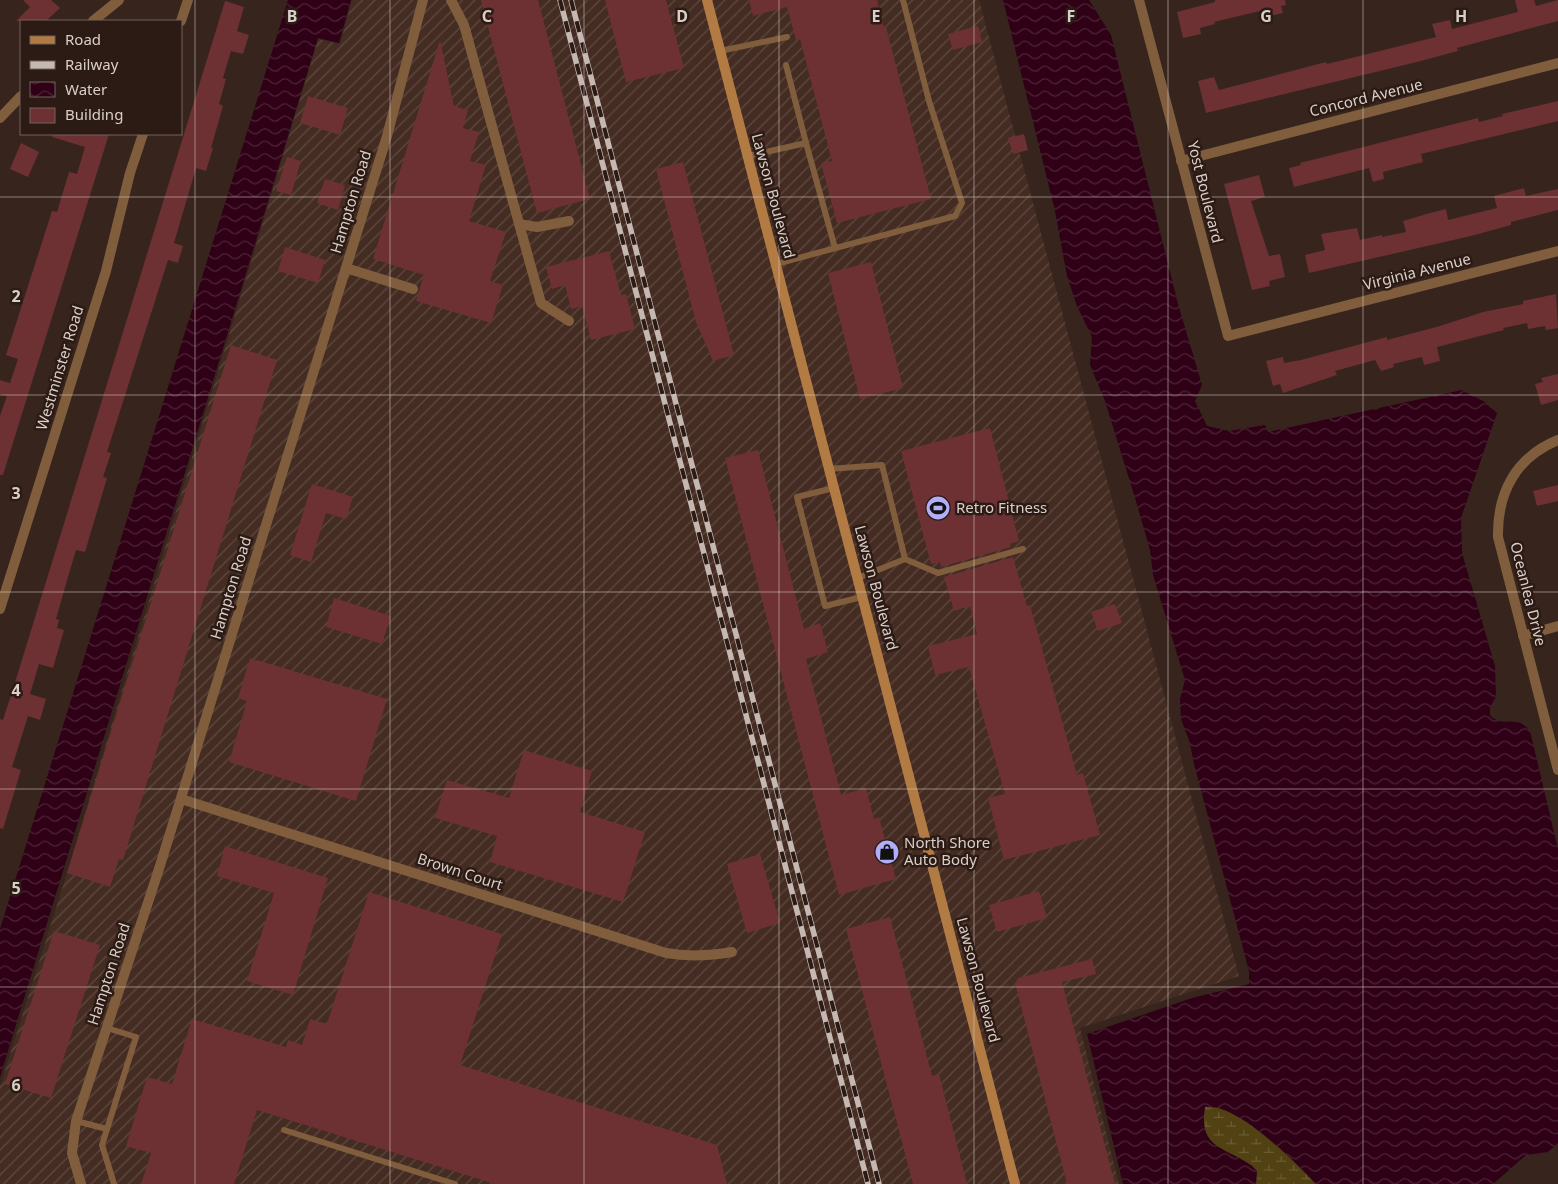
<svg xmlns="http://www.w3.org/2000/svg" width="1558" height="1184" font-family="'Noto Sans',sans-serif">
	<defs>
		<pattern id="industrial-furrows" width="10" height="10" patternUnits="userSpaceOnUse" patternTransform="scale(1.25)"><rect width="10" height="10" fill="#442c22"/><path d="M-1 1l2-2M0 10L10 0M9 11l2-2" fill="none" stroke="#5e4941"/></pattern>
		<pattern id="wetland-marsh" width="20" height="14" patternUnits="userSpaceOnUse" patternTransform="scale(1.25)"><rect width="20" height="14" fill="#524213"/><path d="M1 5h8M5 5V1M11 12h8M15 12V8" fill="none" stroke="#6a5c34"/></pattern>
		<pattern id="water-waves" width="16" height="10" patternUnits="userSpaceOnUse" patternTransform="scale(1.25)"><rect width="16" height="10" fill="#2f0016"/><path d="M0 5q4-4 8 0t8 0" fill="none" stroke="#4d2437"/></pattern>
	</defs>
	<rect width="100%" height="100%" fill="#36241d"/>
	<path fill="url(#industrial-furrows)" d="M352 0H979L1239 976 1080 1028 1119 1184H0V1086L67 873 318 39 340 44Z"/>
	<path fill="url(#wetland-marsh)" d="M1215 1106 1241 1117 1285 1153 1316 1184H1256L1257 1171 1252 1166C1224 1146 1198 1149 1205 1107Z"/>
	<g fill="url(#water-waves)">
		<path d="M288 0H351L339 43 318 38 0 1077V929Z"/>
		<path d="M1003 0H1089L1111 35 1178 304 1202 385 1195 401 1207 426 1229 431 1265 425 1268 432 1462 390 1485 402 1497 413 1461 518 1462 553 1495 666 1496 697 1490 707V715C1503 730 1515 712 1530 731L1558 849V1143L1548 1152 1526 1155 1493 1184H1316C1295 1161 1237 1103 1205 1107 1198 1149 1224 1146 1252 1166L1257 1171 1256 1184H1123L1087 1034 1192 998 1249 984V971L1193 760 1190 743 1181 719 1180 699 1185 680 1153 575 1150 550 1135 498 1105 401 1090 365 1092 337 1077 306 1067 276 1055 211Z"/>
	</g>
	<g fill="#6d3134">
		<path d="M23 0H51L60 8 46 21H16L30 7Z"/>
		<path d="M481 0H538L590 199 537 213Z"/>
		<path d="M605 0H666L684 68 626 82Z"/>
		<path d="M749 0H877L884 28 886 27 931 199 837 223 821 163 832 161 800 39 796 40 787 7 753 16Z"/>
		<path d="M1215 0H1285L1286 5 1281 6 1283 13 1266 17 1264 10 1214 22 1215 24 1200 28 1201 34 1183 38 1177 12 1215 2Z"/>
		<path d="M1515 0H1534L1536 6 1558 0V21L1457 48 1458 51 1417 62 1206 113 1198 81 1214 77 1219 90 1326 62 1327 64 1412 43 1436 37 1432 24 1450 20 1452 29 1518 12Z"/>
		<path d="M225 1 244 7 237 31 249 35 243 54 231 51 223 78 226 79 219 104 223 106 211 148H213L206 171 196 168 174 243 183 246 178 263 168 260 107 452 111 453 103 477 107 478 85 552 76 550 68 577 56 619 59 620 57 628 64 630 53 668 39 664 30 694 46 699 40 720 28 716 12 767 21 770 3 829 0 828V719L3 720 13 689Z"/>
		<path d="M978 26 982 42 953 50 948 34Z"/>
		<path d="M440 40 454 106 468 110 463 128 479 132 470 161 486 165 469 221 506 232 490 281 503 285 491 323 416 301 424 275 373 259Z"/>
		<path d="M308 96 348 108 340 135 300 123Z"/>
		<path d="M1558 101V121L1421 154 1423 162 1383 172 1384 179 1373 182 1369 168 1294 187 1289 168 1301 165 1300 163 1478 118 1479 122 1503 116 1502 114Z"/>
		<path d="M52 134H109L3 475H0V416L7 396 0 394V380L10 383 18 359 6 355 52 211 57 212 69 172 77 174 85 147 52 137Z"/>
		<path d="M1024 134 1028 150 1013 154 1008 138Z"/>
		<path d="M21 143 39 152 28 177 10 169Z"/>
		<path d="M287 157 301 161 291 195 276 191Z"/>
		<path d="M683 162 734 355 713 361 696 322 656 169Z"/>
		<path d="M1259 175 1265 197 1251 201 1269 256 1280 254 1285 277 1269 281 1270 286 1252 290 1224 184Z"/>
		<path d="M325 179 345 185 338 210 317 203Z"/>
		<path d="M1524 188 1526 196 1558 189V210L1511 222V225L1471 236 1309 273 1305 255 1325 250 1321 234 1357 228 1360 240 1382 235V237L1406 232 1403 221 1430 213 1446 209 1448 220 1497 208 1494 196Z"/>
		<path d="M285 247 325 260 318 283 278 271Z"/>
		<path d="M609 251 621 295 626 294 635 329 591 340 582 306 571 309 565 285 552 289 546 267Z"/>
		<path d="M871 262 903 388 860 399 828 273Z"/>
		<path d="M1556 294 1558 328 1546 330 1545 326 1528 329 1527 323 1503 328 1504 330 1437 347 1440 361 1424 365 1422 357 1393 364 1394 367 1381 371 1375 360 1335 371 1337 375 1283 393 1280 384 1273 386 1266 361 1283 357 1284 363 1301 360 1387 337V340L1440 326 1483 312 1523 304V301Z"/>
		<path d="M231 345 277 360 123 860 119 859 110 887 67 873Z"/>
		<path d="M1558 374V400L1541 405 1535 384 1543 382 1541 378Z"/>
		<path d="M990 428 1019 541 1010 544 1011 547 941 567 940 562 931 564 901 451Z"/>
		<path d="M758 450 804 629 820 623 828 652 806 659 841 795 866 788 874 819 879 817 896 879 839 895 725 458Z"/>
		<path d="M312 484 353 497 346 519 326 513 311 562 290 555Z"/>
		<path d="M1558 485V501L1537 506 1533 491Z"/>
		<path d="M1013 557 1027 606 1030 605 1077 775 1083 773 1100 835 1004 860 988 798 1005 794 969 667 935 675 928 646 977 634 970 606 954 611 944 577Z"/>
		<path d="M334 598 391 616 382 644 326 627Z"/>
		<path d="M1115 604 1122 623 1098 631 1091 612Z"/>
		<path d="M250 658 387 699 356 801 229 762 247 701 238 698Z"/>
		<path d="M524 750 592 771 580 812 645 832 623 902 490 862 497 836 435 818 447 780 509 798Z"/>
		<path d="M225 846 328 878 293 995 247 981 274 893 217 876Z"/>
		<path d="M760 854 780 923 747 933 727 864Z"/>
		<path d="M1039 891 1047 918 997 932 989 905Z"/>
		<path d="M369 892 502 934 460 1065 717 1145 727 1184H495L257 1110 234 1184H141L151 1153 126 1146 147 1077 172 1084 192 1019 286 1047 288 1040 302 1045 310 1019 327 1024Z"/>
		<path d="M890 917 932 1076 939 1074 967 1184H913L846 929Z"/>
		<path d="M54 931 100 945 51 1098 5 1084Z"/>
		<path d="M1092 959 1096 974 1062 982 1115 1184H1067L1015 983 1018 978Z"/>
	</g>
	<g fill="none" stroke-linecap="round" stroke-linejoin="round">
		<g stroke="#805e3d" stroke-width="6">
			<path d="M720 51 787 37"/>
			<path d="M806 143 835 248"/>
			<path d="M748 156 806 143 786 65"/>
			<path d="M776 264 955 216 962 203 929 101 903 0"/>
			<path d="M829 469 882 465 905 559 858 578"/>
			<path d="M834 488 797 497 825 606 862 597"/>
			<path d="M905 559 938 573 1023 549"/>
			<path d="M76 1121 107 1129 102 1145 114 1184"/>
			<path d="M107 1129 136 1037 107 1028"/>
			<path d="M284 1130 455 1184"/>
		</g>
		<g stroke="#805e3d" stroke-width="10">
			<path d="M451 0 464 25 541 303 569 321"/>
			<path d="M1139 0 1228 336 1558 251"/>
			<path d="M93 21 119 0"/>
			<path d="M181 21 188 0"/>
			<path d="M0 118 21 96"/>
			<path d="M1181 161 1558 63"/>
			<path d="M519 224 537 227 569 221"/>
			<path d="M346 268 413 289"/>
			<path d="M1558 440C1516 457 1497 493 1498 537L1558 770"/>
			<path d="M0 609 106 271 130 173 143 134"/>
			<path d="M1523 636 1558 626"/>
			<path d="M181 799 666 953C689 957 709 956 732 952"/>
			<path d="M81 1184 72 1153 76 1121 158 872 387 136 423 0"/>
		</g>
		<path stroke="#b17b43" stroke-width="10" d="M707 0 1015 1184"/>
		<defs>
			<g id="rail">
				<path d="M560 0 868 1184"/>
				<path d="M571 0 879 1184"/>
			</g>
		</defs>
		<use href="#rail" stroke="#c5b8b3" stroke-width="5.5"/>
		<use href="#rail" stroke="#2c1b14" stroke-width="4" stroke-dasharray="11" stroke-linecap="butt"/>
	</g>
	<path fill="none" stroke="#dacec9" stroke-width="1" stroke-opacity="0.55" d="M195 0V1184M390 0V1184M584 0V1184M779 0V1184M974 0V1184M1168 0V1184M1363 0V1184M0 197H1558M0 395H1558M0 592H1558M0 789H1558M0 987H1558"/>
	<defs>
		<symbol id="stadium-disc" viewBox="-11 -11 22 22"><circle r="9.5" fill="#b2adf9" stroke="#2c1b14"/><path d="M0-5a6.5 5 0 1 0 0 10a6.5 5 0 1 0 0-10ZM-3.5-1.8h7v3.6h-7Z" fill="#111"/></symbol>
		<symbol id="shop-disc" viewBox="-11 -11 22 22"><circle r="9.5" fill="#b2adf9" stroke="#2c1b14"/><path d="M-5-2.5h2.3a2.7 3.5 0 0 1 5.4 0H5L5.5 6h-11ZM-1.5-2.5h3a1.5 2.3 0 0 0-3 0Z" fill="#111"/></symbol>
	</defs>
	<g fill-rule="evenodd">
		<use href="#stadium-disc" x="924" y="494" width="28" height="28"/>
		<use href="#shop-disc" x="873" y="838" width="28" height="28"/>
	</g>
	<g text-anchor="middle" stroke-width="5" stroke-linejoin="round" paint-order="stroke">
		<g font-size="15" fill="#dacec9" stroke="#2c1b14">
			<text transform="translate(1366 98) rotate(-14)" y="5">Concord Avenue</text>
			<text transform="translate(1205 192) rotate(76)" y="5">Yost Boulevard</text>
			<text transform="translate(773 196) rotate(75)" y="5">Lawson Boulevard</text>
			<text transform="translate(351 202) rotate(-73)" y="5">Hampton Road</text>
			<text transform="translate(1417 272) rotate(-14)" y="5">Virginia Avenue</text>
			<text transform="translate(60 368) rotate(-73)" y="5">Westminster Road</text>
			<text transform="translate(231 588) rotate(-73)" y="5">Hampton Road</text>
			<text transform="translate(876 588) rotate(75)" y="5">Lawson Boulevard</text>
			<text transform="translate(1528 594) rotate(76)" y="5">Oceanlea Drive</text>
			<text transform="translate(460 872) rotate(18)" y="5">Brown Court</text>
			<text transform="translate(109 974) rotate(-72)" y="5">Hampton Road</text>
			<text transform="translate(978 980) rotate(75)" y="5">Lawson Boulevard</text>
		</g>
		<g font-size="15" fill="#dacec9" stroke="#2c1b14" text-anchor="start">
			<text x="956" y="513">Retro Fitness</text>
			<text x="904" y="848">North Shore<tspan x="904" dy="17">Auto Body</tspan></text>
		</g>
	</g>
	<g font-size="16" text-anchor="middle" font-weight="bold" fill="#dacec9" stroke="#2c1b14" stroke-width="5" stroke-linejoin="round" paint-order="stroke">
		<text x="292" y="22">B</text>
		<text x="487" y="22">C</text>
		<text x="682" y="22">D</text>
		<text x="876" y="22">E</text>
		<text x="1071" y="22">F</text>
		<text x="1266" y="22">G</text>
		<text x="1461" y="22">H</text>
		<text x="16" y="302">2</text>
		<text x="16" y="499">3</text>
		<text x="16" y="696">4</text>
		<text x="16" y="894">5</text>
		<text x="16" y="1091">6</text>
	</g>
	<rect x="20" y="20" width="162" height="115" fill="#2c1b14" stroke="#72635c"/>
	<rect x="30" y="36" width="25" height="8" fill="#b17b43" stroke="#72635c"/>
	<text x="65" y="45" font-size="15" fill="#dacec9">Road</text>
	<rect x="30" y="61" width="25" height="8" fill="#c5b8b3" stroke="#72635c"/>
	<text x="65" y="70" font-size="15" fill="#dacec9">Railway</text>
	<rect x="30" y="82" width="25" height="15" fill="url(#water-waves)" stroke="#72635c"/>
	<text x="65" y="95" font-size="15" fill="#dacec9">Water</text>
	<rect x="30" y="108" width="25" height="15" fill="#6d3134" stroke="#72635c"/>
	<text x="65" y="120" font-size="15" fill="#dacec9">Building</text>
</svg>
